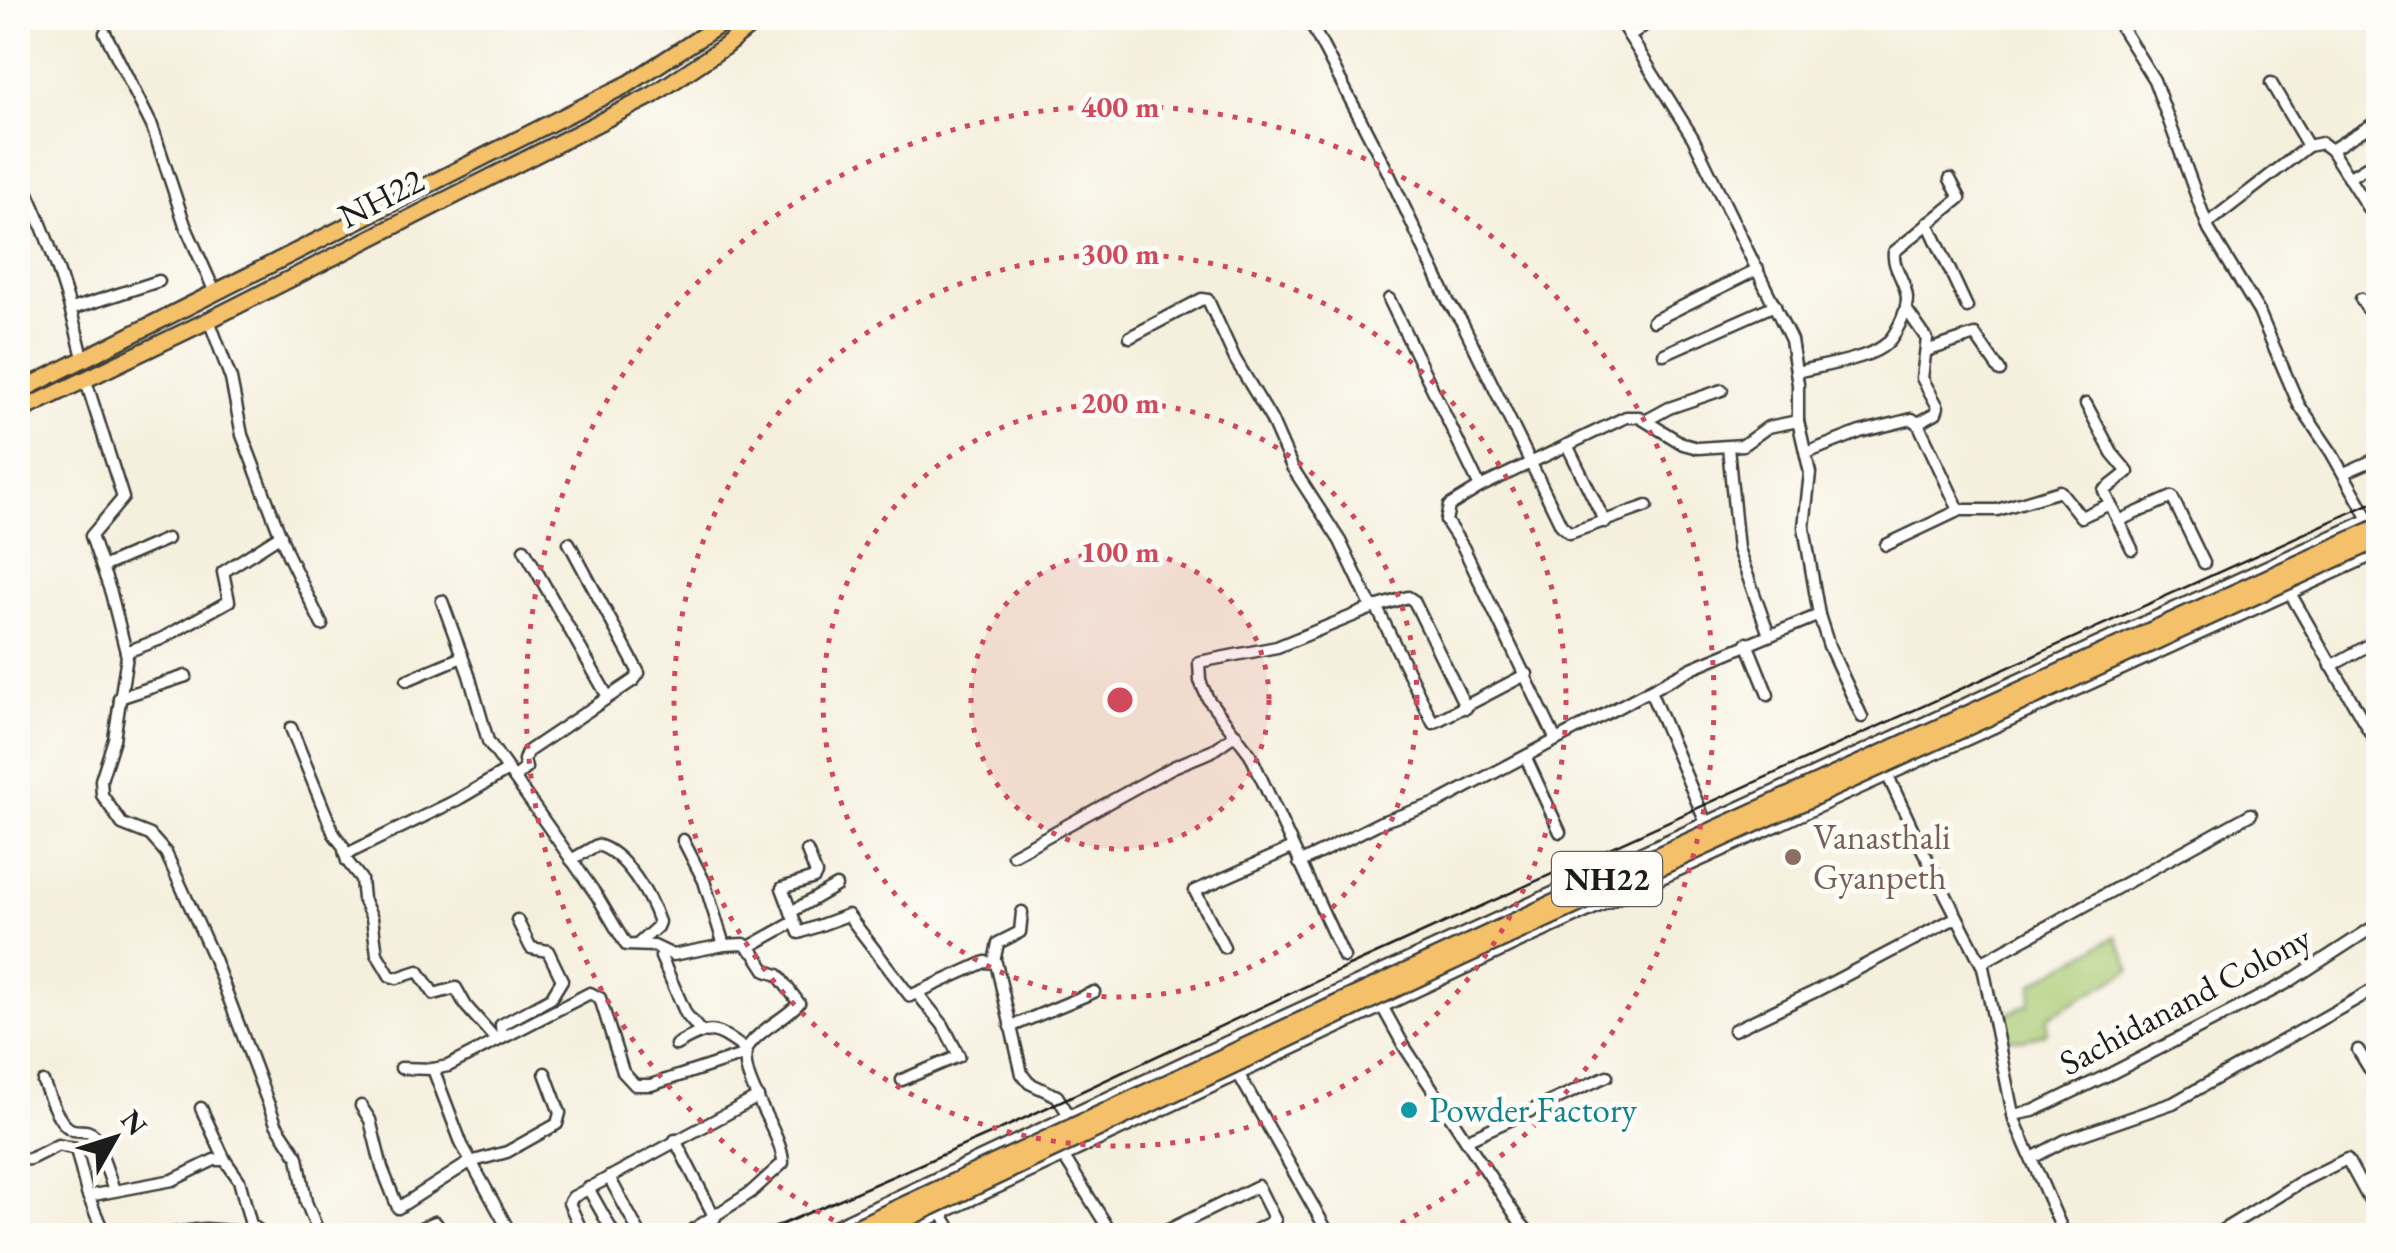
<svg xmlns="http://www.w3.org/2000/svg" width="2396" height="1253" font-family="'EB Garamond',serif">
	<rect width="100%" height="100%" fill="#fdfcf7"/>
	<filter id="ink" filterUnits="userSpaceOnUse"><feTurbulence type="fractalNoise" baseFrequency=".01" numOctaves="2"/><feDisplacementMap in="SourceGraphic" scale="20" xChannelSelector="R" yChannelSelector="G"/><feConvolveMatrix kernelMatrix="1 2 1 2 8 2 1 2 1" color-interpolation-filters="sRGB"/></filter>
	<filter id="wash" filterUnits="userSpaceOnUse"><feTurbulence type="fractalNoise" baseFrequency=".0048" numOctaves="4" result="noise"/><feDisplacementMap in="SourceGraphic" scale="40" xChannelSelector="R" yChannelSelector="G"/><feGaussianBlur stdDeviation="2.25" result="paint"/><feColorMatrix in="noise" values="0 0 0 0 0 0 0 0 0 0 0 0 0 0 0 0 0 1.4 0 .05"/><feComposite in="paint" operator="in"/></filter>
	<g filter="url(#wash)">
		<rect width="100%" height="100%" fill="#f5efdd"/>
		<path fill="#a8ca72" stroke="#627347" stroke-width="2.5" d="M2116 936 2131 970 2048 1017 2047 1032 2025 1040 2008 1038 2003 1016 2030 1003 2033 983Z"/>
	</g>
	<g filter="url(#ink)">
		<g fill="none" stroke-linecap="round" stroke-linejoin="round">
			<defs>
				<g id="minor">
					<path d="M1308 18 1389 174 1449 303 1462 322 1561 525 1570 533 1647 506"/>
					<path d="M1618 18 1693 138 1791 340 1798 384V421L1810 473 1804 527 1819 615 1829 646 1862 717"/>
					<path d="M2115 18 2154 80 2209 230 2259 312 2299 405 2331 452 2369 519"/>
					<path d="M105 33 152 126 185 225 214 290"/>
					<path d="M1629 36 1655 18"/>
					<path d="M2308 146 2322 143 2331 150 2378 224"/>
					<path d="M2331 150 2378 121"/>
					<path d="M18 172C48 233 68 294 84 361"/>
					<path d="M2348 178 2378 160"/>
					<path d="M1928 223 1967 307"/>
					<path d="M2207 224 2308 146 2271 83"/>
					<path d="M1389 299 1480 487"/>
					<path d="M2361 299 2378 326"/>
					<path d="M72 309 159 281"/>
					<path d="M1906 309 1927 339 1922 378 1938 407 1936 413 1918 423"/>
					<path d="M209 320 231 379 242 435 288 555 322 625"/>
					<path d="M1653 321 1758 269"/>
					<path d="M1130 337 1202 299 1208 300 1235 359 1271 419 1292 467 1340 541 1372 608"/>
					<path d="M1926 351 1975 335 2000 371"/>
					<path d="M1664 354 1775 305"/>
					<path d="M1797 372C1820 366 1863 360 1882 347 1895 339 1907 312 1907 298 1906 281 1892 268 1894 252L1960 198 1950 179"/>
					<path d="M85 378 123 498 91 536 111 593 127 656 114 739 101 780 102 795 122 824 150 835 166 853 214 959 276 1124 298 1157 306 1202 320 1236"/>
					<path d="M2086 404 2112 453 2128 472 2104 491 2132 549"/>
					<path d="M1647 420 1669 408 1722 390"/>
					<path d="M1567 445 1605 522"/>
					<path d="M1728 447 1738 549 1769 635"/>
					<path d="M1806 453 1860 432 1912 419 1918 423 1959 510H1997L2060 491 2081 517 2110 504"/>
					<path d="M2344 473 2378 458"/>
					<path d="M2118 521 2172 497 2204 563"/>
					<path d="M1886 545 1960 510"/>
					<path d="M524 549 608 697"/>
					<path d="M102 567 167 539"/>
					<path d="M2290 593 2378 746"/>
					<path d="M442 601 469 675 488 741 597 896 626 945 654 946 673 955 724 945 744 944 755 954 766 971 778 975 799 1003C785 1019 763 1027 750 1044 730 1070 783 1131 783 1163L750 1193 683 1236"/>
					<path d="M1376 606 1433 723 1527 674"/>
					<path d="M1747 643 1768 695"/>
					<path d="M126 652 161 639 229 601 223 572 281 535"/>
					<path d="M2331 666 2378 640"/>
					<path d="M407 680 462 657"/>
					<path d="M1650 691 1706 823"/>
					<path d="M119 698 186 676"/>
					<path d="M291 728 334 834 343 846 347 861 361 879 363 899 372 918 377 954 390 976 397 978 418 971 434 994 456 988 466 1006 497 1041"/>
					<path d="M1556 740 1463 547 1446 521 1449 506 1480 487 1626 417H1639L1683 444 1698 448 1743 445 1768 427 1798 421"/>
					<path d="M1526 758 1560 832"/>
					<path d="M1888 776 1920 845 1983 967 2014 1119 2065 1236"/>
					<path d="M514 778 526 768 524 760 527 752 634 680 639 673 569 543"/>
					<path d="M683 840 704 881 724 945"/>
					<path d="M807 851 816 874 814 878 782 888 799 933 848 915 910 996 985 962 996 963 1022 1074 1029 1083 1057 1096 1070 1117"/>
					<path d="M345 855 457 800 508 770"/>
					<path d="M1013 855 1173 767 1212 751 1236 734"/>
					<path d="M571 860 597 845C625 852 650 896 659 922L657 927 638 944"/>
					<path d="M1299 863 1381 822 1437 803 1694 667 1819 615"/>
					<path d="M791 912 836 886"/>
					<path d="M749 947 794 922"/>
					<path d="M1224 947 1195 891 1292 848"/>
					<path d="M661 957 686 1014 701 1032"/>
					<path d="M1344 957 1250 754 1208 699 1200 681 1199 662 1277 647 1372 608 1408 597 1414 601 1466 708"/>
					<path d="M994 962 998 943 1020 932 1022 912"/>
					<path d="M1981 963 2251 814"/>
					<path d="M1383 1008 1404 1046 1520 1222 1532 1236"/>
					<path d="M1010 1027 1094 992"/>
					<path d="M1734 1030 1814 992 1957 917"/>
					<path d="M502 1038 501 1025 551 998 562 980 548 951 531 948 517 920"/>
					<path d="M676 1045C712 1024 715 1028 746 1050"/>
					<path d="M2358 1050 2369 1068 2378 1067"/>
					<path d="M401 1068 433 1069 448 1066 590 993 600 998 623 1072 635 1085H651L746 1054"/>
					<path d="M433 1069 462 1145 512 1236"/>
					<path d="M1239 1075 1330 1236"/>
					<path d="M902 1080 959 1056 943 1025 917 993"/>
					<path d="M43 1082C49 1094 58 1126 73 1130 83 1132 86 1128 95 1136L114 1190"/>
					<path d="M361 1106 370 1120 382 1168 398 1208 470 1162 507 1152 557 1124 560 1113 545 1073"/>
					<path d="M201 1108 225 1160"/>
					<path d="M2013 1115 2033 1111 2112 1073 2287 983 2378 924"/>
					<path d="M675 1140 715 1218"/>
					<path d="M1466 1140 1607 1076"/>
					<path d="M1064 1157 1113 1236"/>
					<path d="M2032 1158 2066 1140 2173 1103 2378 987"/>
					<path d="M18 1160 30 1159 58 1145 76 1149 87 1193 105 1236"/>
					<path d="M609 1177 641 1236"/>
					<path d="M588 1188 615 1236"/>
					<path d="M88 1196 173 1180 214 1160H225L239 1180 251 1225 267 1236"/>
					<path d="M942 1214 955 1236"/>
					<path d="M150 1236 205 1229 246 1232 256 1229"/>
					<path d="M402 1236 435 1222 446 1236"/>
					<path d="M584 1236 569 1203 573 1197 758 1097"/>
					<path d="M813 1236 1207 1051 2378 515"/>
					<path d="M894 1236 1527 939 2378 553"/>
					<path d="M1156 1236 1258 1186 1275 1220 1245 1236"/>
					<path d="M2213 1236 2304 1180 2347 1159 2378 1216"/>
				</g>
				<g id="highway">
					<path d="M18 392 630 83 730 18"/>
					<path d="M18 412 209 320 653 95 724 47 760 18"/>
				</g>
			</defs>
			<use href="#minor" stroke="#3d3c39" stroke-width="15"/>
			<use href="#highway" stroke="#3d3c39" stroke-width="20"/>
			<use href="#minor" stroke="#fff" stroke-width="10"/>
			<use href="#highway" stroke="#f4c16b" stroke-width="15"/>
			<path stroke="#1c1c1c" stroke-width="2.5" d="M755 1236 997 1131 1349 966 2378 500"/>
			<defs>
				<g id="highway-bridge">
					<path d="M837 1236 1588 887 2378 527"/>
					<path d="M870 1236 1463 957 2378 540"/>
				</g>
			</defs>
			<use href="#highway-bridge" stroke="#3d3c39" stroke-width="20" stroke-linecap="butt"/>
			<use href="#highway-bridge" stroke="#f4c16b" stroke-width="15"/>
		</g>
	</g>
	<circle cx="1120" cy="700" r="149" fill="#d1495b" fill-opacity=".12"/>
	<g fill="none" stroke="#d1495b" stroke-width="5" stroke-dasharray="5 10">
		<circle cx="1120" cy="700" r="149"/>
		<circle cx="1120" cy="700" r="297"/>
		<circle cx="1120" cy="700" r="446"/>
		<path d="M860 1234A594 594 0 1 1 1380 1234"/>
	</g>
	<circle fill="#8d6e63" stroke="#fdfcf7" stroke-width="4" cx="1793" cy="857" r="10"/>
	<circle fill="#0f9aa8" stroke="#fdfcf7" stroke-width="4" cx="1409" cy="1110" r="10"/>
	<g text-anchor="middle" stroke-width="10" stroke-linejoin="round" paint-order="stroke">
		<rect fill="#fdfcf7" stroke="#605f5e" stroke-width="2.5" x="1552" y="852" width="110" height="54" rx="8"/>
		<g font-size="32" font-weight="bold" fill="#1c1c1c">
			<text x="1607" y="890">NH22</text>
		</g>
		<g font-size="35" fill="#1c1c1c" stroke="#fdfcf7">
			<text transform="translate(381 198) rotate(-27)" y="12">NH22</text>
			<text transform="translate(2185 1000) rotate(-28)" y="12">Sachidanand Colony</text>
		</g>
		<g font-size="35" fill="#785e54" stroke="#fdfcf7" text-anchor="start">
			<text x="1813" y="849">Vanasthali<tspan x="1813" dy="40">Gyanpeth</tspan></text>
		</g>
		<g font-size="35" fill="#0d838f" stroke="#fdfcf7" text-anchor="start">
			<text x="1429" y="1122">Powder Factory</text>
		</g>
	</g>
	<circle cx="1120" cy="700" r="15" fill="#d1495b" stroke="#fdfcf7" stroke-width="5"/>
	<g font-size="30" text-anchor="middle" font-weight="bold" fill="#d1495b" stroke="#fdfcf7" stroke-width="10" stroke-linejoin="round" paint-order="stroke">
		<text x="1120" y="117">400 m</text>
		<text x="1120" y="264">300 m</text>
		<text x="1120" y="413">200 m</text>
		<text x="1120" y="562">100 m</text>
	</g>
	<rect width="2396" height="1253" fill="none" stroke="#fdfcf7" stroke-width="60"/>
	<g transform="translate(115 1138) rotate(51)" stroke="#fdfcf7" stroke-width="8" paint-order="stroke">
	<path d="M0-8L18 38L0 25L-18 38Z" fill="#1c1c1c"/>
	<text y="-15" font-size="28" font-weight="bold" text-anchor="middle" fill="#1c1c1c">N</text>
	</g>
</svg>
